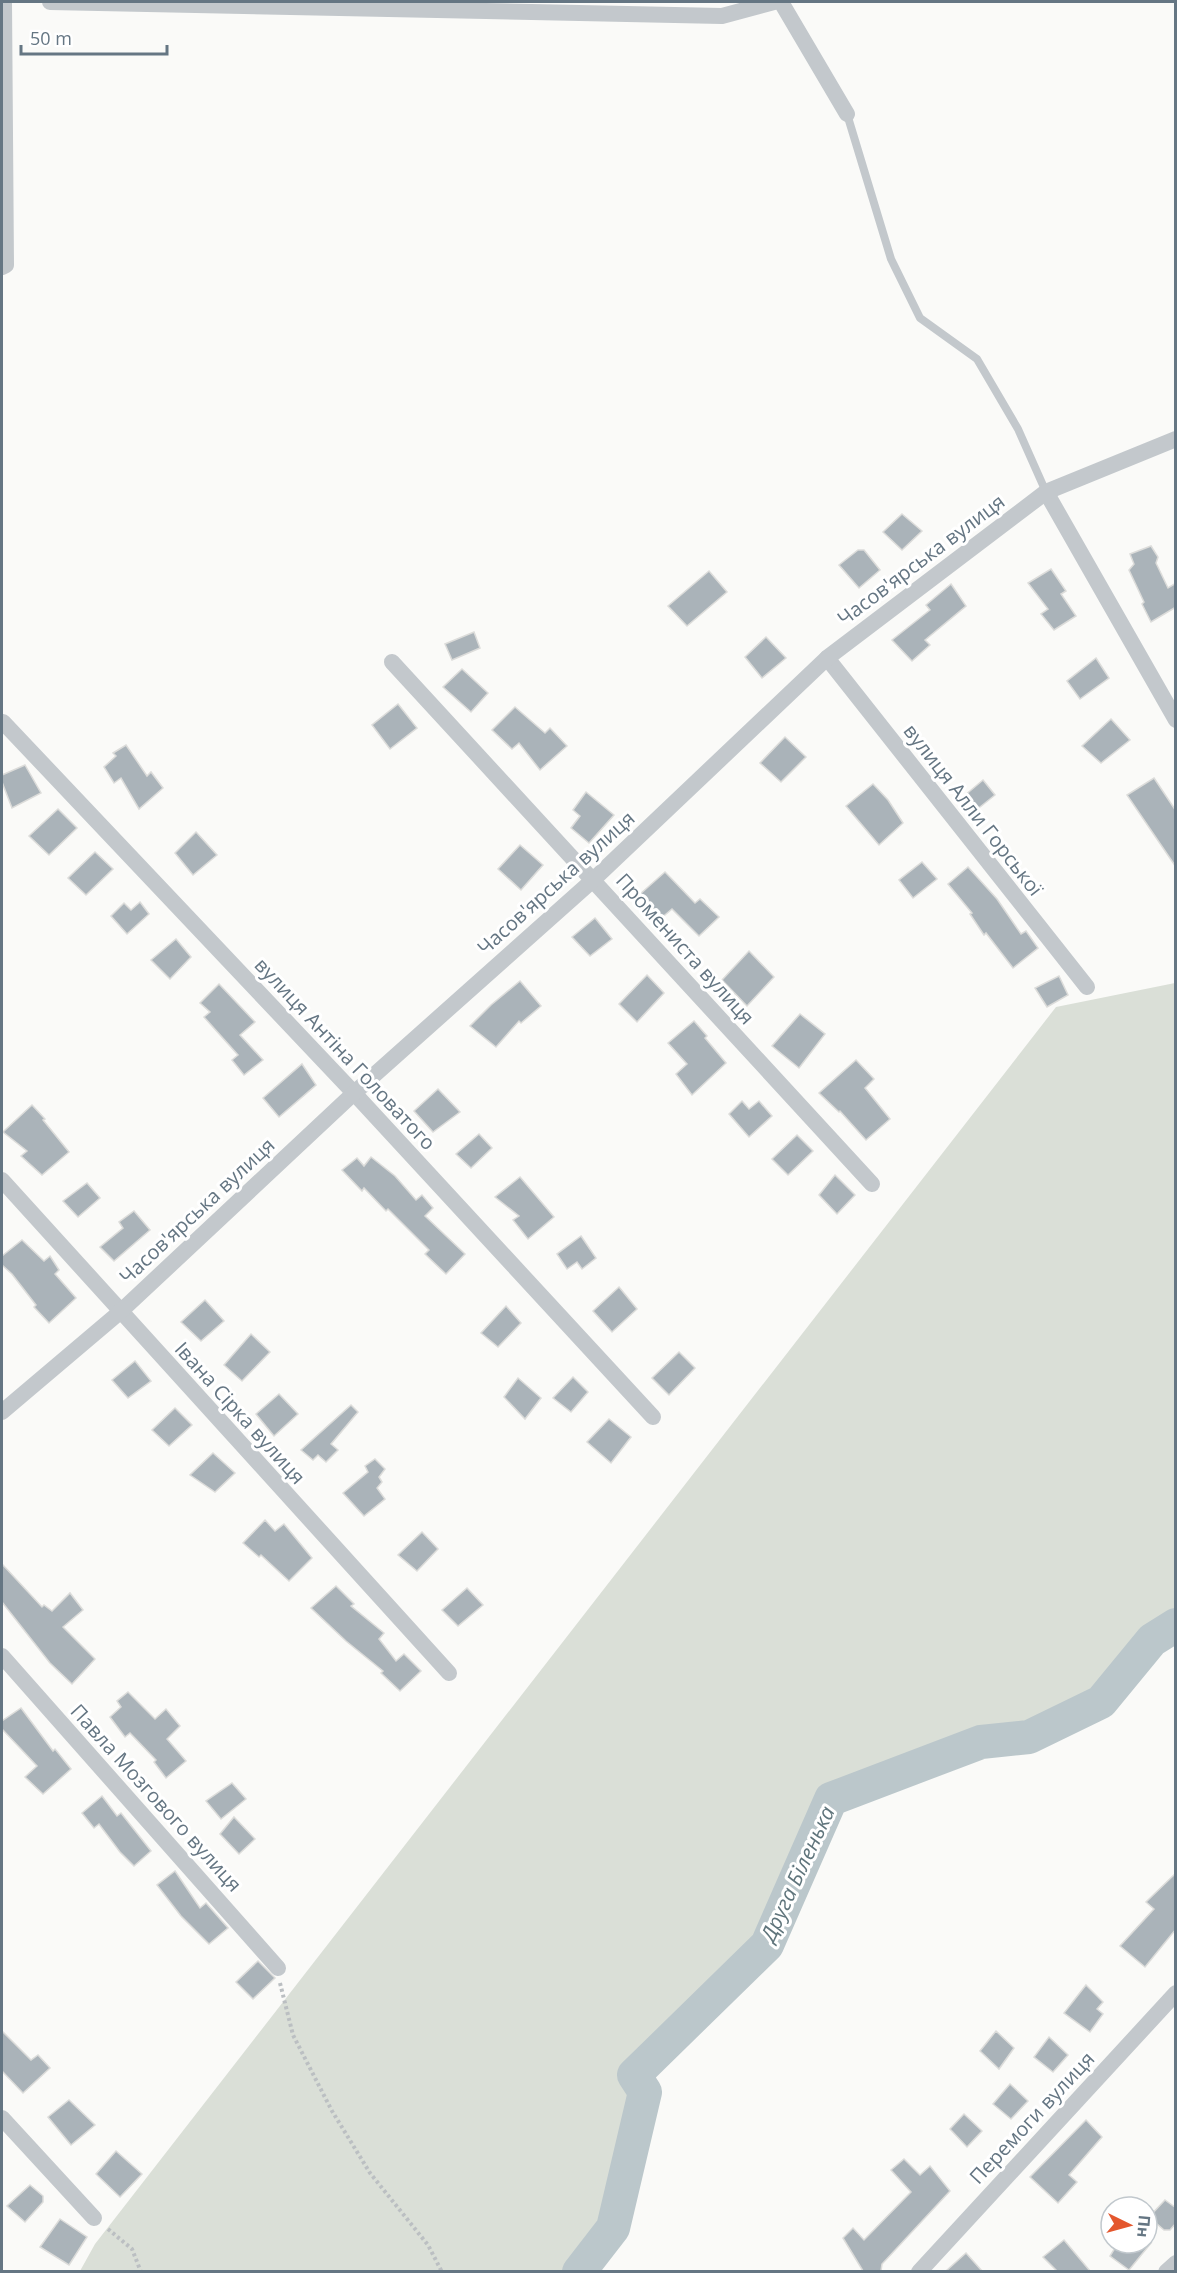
<svg xmlns="http://www.w3.org/2000/svg" width="1177" height="2273" font-family="'Open Sans',sans-serif">
	<rect width="100%" height="100%" fill="#fafaf8"/>
	<path fill="#dadfd7" d="M1175 983V1625L1152 1640 1101 1702 1029 1737 981 1742 831 1799 767 1945 634 2075 645 2092 613 2228 579 2271H80L95 2244 1056 1007Z"/>
	<g fill="none" stroke-linecap="round" stroke-linejoin="round">
		<path stroke="#bbc7cb" stroke-width="34" d="M579 2272 613 2228 645 2092 634 2075 767 1945 831 1799 981 1742 1029 1737 1101 1702 1152 1640 1176 1625"/>
	</g>
	<g fill="#aab3b9" stroke="#dcdcda" stroke-width="1.5">
		<path d="M902 514 922 531 902 550 883 532Z"/>
		<path d="M1151 546 1158 557 1156 563 1168 588 1176 583V607L1151 622 1142 604 1144 602 1129 570 1134 564 1130 554Z"/>
		<path d="M858 550H864L880 570 859 588 839 565Z"/>
		<path d="M1051 569 1066 591 1061 594 1076 616 1054 630 1041 614 1048 609 1028 583Z"/>
		<path d="M709 571 727 592 687 626 668 606Z"/>
		<path d="M951 584 966 606 925 640 930 645 912 661 892 640 930 610 926 605Z"/>
		<path d="M474 632 480 648 452 660 445 644Z"/>
		<path d="M766 637 786 658 762 678 745 657Z"/>
		<path d="M1096 658 1109 678 1080 699 1067 681Z"/>
		<path d="M462 669 488 693 471 712 443 687Z"/>
		<path d="M398 704 417 728 390 749 372 725Z"/>
		<path d="M515 707 545 733 550 728 567 746 540 770 519 743 512 749 492 730Z"/>
		<path d="M1111 719 1130 740 1101 763 1082 746Z"/>
		<path d="M785 737 806 757 781 782 760 763Z"/>
		<path d="M126 745 147 776 151 772 163 788 139 809 121 778 114 783 104 767 116 756 113 753Z"/>
		<path d="M25 765 41 793 12 808 2 782V775Z"/>
		<path d="M1154 778 1176 811V867L1127 795Z"/>
		<path d="M983 780 995 795 975 811 964 796Z"/>
		<path d="M873 784 888 800 903 823 879 845 846 806Z"/>
		<path d="M586 792 614 815 589 843 571 828 580 816 573 810Z"/>
		<path d="M58 809 77 828 49 855 29 836Z"/>
		<path d="M196 832 217 855 193 875 175 853Z"/>
		<path d="M520 845 543 865 521 890 498 869Z"/>
		<path d="M95 852 113 869 86 895 68 878Z"/>
		<path d="M922 862 937 879 913 898 899 880Z"/>
		<path d="M968 867 997 899 1021 934 1026 931 1038 948 1013 968 986 933 984 935 970 914 972 913 948 884Z"/>
		<path d="M665 872 695 903 700 899 719 917 699 936 672 909 659 920 639 895Z"/>
		<path d="M140 902 149 914 127 934 111 916 124 903 131 910Z"/>
		<path d="M595 918 612 939 590 956 572 937Z"/>
		<path d="M176 939 191 957 170 979 151 960Z"/>
		<path d="M749 951 774 977 747 1006 722 980Z"/>
		<path d="M647 975 664 993 637 1022 619 1004Z"/>
		<path d="M1059 976 1068 995 1047 1007 1035 988Z"/>
		<path d="M520 981 541 1006 521 1023 519 1021 496 1047 470 1026 491 1005Z"/>
		<path d="M219 984 255 1022 240 1035 263 1060 244 1075 232 1060 238 1055 204 1017 210 1012 200 1003Z"/>
		<path d="M800 1014 825 1034 799 1068 772 1046Z"/>
		<path d="M694 1021 707 1036 705 1038 726 1063 692 1095 676 1074 687 1064 668 1043Z"/>
		<path d="M856 1060 874 1079 865 1088 890 1119 866 1140 840 1111 839 1112 819 1093Z"/>
		<path d="M302 1064 316 1085 279 1117 263 1098Z"/>
		<path d="M438 1089 460 1112 433 1132 414 1111Z"/>
		<path d="M742 1101 749 1109 759 1101 772 1116 749 1137 729 1114Z"/>
		<path d="M32 1105 45 1119 43 1120 69 1152 42 1175 21 1156 27 1151 3 1132Z"/>
		<path d="M479 1134 492 1148 471 1168 456 1154Z"/>
		<path d="M797 1135 813 1151 788 1175 772 1159Z"/>
		<path d="M371 1157 395 1176 416 1200 422 1195 433 1208 425 1216 465 1254 446 1274 425 1254 429 1250 388 1209 386 1211 364 1188 362 1191 342 1170 357 1158 364 1166Z"/>
		<path d="M835 1175 855 1195 837 1214 819 1195Z"/>
		<path d="M520 1177 554 1217 528 1239 513 1220 519 1216 495 1197Z"/>
		<path d="M87 1183 100 1198 78 1217 63 1201Z"/>
		<path d="M134 1211 150 1230 114 1261 100 1247 123 1228 119 1222Z"/>
		<path d="M581 1236 596 1258 582 1269 577 1262 567 1269 557 1254Z"/>
		<path d="M22 1240 44 1261 50 1256 59 1270 55 1274 76 1298 49 1323 34 1307 36 1305 12 1274 2 1265V1256Z"/>
		<path d="M619 1287 637 1309 612 1332 593 1311Z"/>
		<path d="M205 1300 224 1321 201 1341 181 1322Z"/>
		<path d="M506 1306 521 1323 498 1347 481 1333Z"/>
		<path d="M251 1334 270 1352 242 1381 224 1365Z"/>
		<path d="M679 1352 695 1368 669 1395 652 1378Z"/>
		<path d="M135 1361 151 1381 128 1398 112 1380Z"/>
		<path d="M573 1377 588 1392 571 1412 553 1398Z"/>
		<path d="M518 1378 541 1398 525 1419 504 1397Z"/>
		<path d="M279 1394 298 1414 274 1436 256 1414Z"/>
		<path d="M351 1405 358 1412 331 1444 338 1450 326 1462 318 1455 313 1460 301 1450Z"/>
		<path d="M175 1408 192 1425 169 1446 152 1430Z"/>
		<path d="M609 1419 631 1437 611 1463 587 1442Z"/>
		<path d="M213 1453 235 1473 215 1492 190 1475Z"/>
		<path d="M375 1459 385 1469 379 1477 382 1482 377 1488 385 1499 364 1516 343 1493 368 1472 365 1466Z"/>
		<path d="M265 1520 275 1531 284 1524 312 1558 289 1581 261 1555 259 1557 243 1543Z"/>
		<path d="M422 1532 438 1549 417 1571 398 1555Z"/>
		<path d="M2 1564 42 1607 44 1605 52 1611 70 1593 83 1610 63 1627 95 1659 72 1684 50 1663 2 1602Z"/>
		<path d="M336 1586 354 1604 351 1606 384 1633 379 1639 396 1661 404 1654 421 1671 400 1691 381 1673 383 1671 346 1641 311 1608Z"/>
		<path d="M467 1588 483 1605 458 1626 442 1610Z"/>
		<path d="M128 1692 155 1719 166 1709 180 1726 167 1739 186 1761 166 1778 154 1762 156 1760 130 1733 125 1737 110 1717 121 1707 117 1701Z"/>
		<path d="M21 1708 53 1751 55 1749 71 1769 43 1794 25 1777 37 1766 2 1729V1721Z"/>
		<path d="M232 1783 246 1799 221 1819 206 1801Z"/>
		<path d="M102 1796 117 1816 121 1813 151 1851 134 1866 120 1852 99 1824 94 1828 82 1813Z"/>
		<path d="M234 1817 255 1839 239 1854 220 1834Z"/>
		<path d="M175 1871 200 1908 206 1903 228 1928 209 1944 181 1916 157 1885Z"/>
		<path d="M1176 1873V1929L1145 1967 1120 1946 1154 1909 1146 1902Z"/>
		<path d="M258 1961 275 1978 253 1999 236 1982Z"/>
		<path d="M1086 1985 1103 2002 1097 2009 1103 2014 1090 2032 1064 2013Z"/>
		<path d="M2 2031 31 2060 38 2055 50 2068 23 2093 2 2071Z"/>
		<path d="M996 2031 1014 2048 999 2069 980 2051Z"/>
		<path d="M1049 2037 1068 2055 1053 2072 1034 2057Z"/>
		<path d="M1010 2084 1028 2101 1011 2119 993 2104Z"/>
		<path d="M69 2100 95 2125 71 2145 48 2117Z"/>
		<path d="M964 2114 982 2131 967 2147 950 2129Z"/>
		<path d="M1086 2120 1102 2137 1069 2175 1077 2182 1058 2203 1030 2177Z"/>
		<path d="M116 2151 142 2174 120 2197 96 2174Z"/>
		<path d="M904 2159 920 2175 930 2166 950 2191 882 2264 881 2271H863L843 2238 853 2228 864 2240 911 2192 891 2170Z"/>
		<path d="M30 2185 43 2196V2202L25 2222 7 2206Z"/>
		<path d="M1165 2200 1176 2208V2223L1170 2230H1164L1149 2217Z"/>
		<path d="M60 2219 87 2237 69 2265 40 2247Z"/>
		<path d="M1064 2240 1090 2271H1057L1043 2257Z"/>
		<path d="M1118 2243H1151L1129 2270 1110 2256Z"/>
		<path d="M966 2253 982 2271H946Z"/>
	</g>
	<g fill="none" stroke-linecap="round" stroke-linejoin="round">
		<g stroke="#bbbfc2" stroke-width="4" stroke-dasharray="3 3" stroke-linecap="butt">
			<path d="M280 1983 293 2035 332 2111 370 2173 428 2245 442 2272"/>
			<path d="M108 2229 132 2249 141 2272"/>
		</g>
		<path stroke="#c3c8cc" stroke-width="8" d="M847 114 891 259 920 318 977 359 1018 429 1046 492"/>
		<g stroke="#c3c8cc" stroke-width="16">
			<path d="M50 2 722 16 774 2"/>
			<path d="M781 2 847 114"/>
			<path d="M2 267 6 265 4 2"/>
			<path d="M1046 492 1176 720"/>
			<path d="M827 658 1087 987"/>
			<path d="M392 662 872 1184"/>
			<path d="M3 722 354 1093 653 1417"/>
			<path d="M2 1180 449 1673"/>
			<path d="M2 1412 120 1312 354 1093 593 880 827 658 1046 492 1176 439"/>
			<path d="M2 1656 278 1968"/>
			<path d="M2 2118 94 2218"/>
			<path d="M919 2272 1176 1993"/>
			<path d="M1166 2272 1176 2263"/>
		</g>
	</g>
	<g text-anchor="middle" stroke-width="6" stroke-linejoin="round" paint-order="stroke">
		<g font-size="20" fill="#657683" stroke="#fff">
			<text transform="translate(921 560) rotate(-37)" y="7">Часов'ярська вулиця</text>
			<text transform="translate(973 810) rotate(52)" y="7">вулиця Алли Горської</text>
			<text transform="translate(556 883) rotate(-42)" y="7">Часов'ярська вулиця</text>
			<text transform="translate(685 949) rotate(48)" y="7">Промениста вулиця</text>
			<text transform="translate(345 1054) rotate(47)" y="7">вулиця Антіна Головатого</text>
			<text transform="translate(197 1211) rotate(-43)" y="7">Часов'ярська вулиця</text>
			<text transform="translate(240 1413) rotate(48)" y="7">Івана Сірка вулиця</text>
			<text transform="translate(156 1798) rotate(48)" y="7">Павла Мозгового вулиця</text>
			<text transform="translate(1032 2118) rotate(-47)" y="7">Перемоги вулиця</text>
		</g>
		<g font-size="21" font-style="italic" fill="#60757c" stroke="#fff">
			<text transform="translate(798 1874) rotate(-65)" y="7">Друга Біленька</text>
		</g>
	</g>
	<rect width="1177" height="2273" fill="none" stroke="#657683" stroke-width="6"/>
	<g transform="translate(1129 2225) rotate(95)"><circle r="28" fill="#ffffff" stroke="#c1c8cd" stroke-width="1.5"/>
	<path d="M0-4.5L10 22L0 15L-10 22Z" fill="#e4572e"/>
	<text y="-9" font-size="16" font-weight="bold" text-anchor="middle" fill="#657683">Пн</text>
	</g>
	<path d="M21 45v9h146v-9" fill="none" stroke="#657683" stroke-width="3"/>
	<text x="30" y="45" font-size="18" fill="#657683" stroke="#ffffff" stroke-width="4.5" paint-order="stroke">50 m</text>
</svg>
